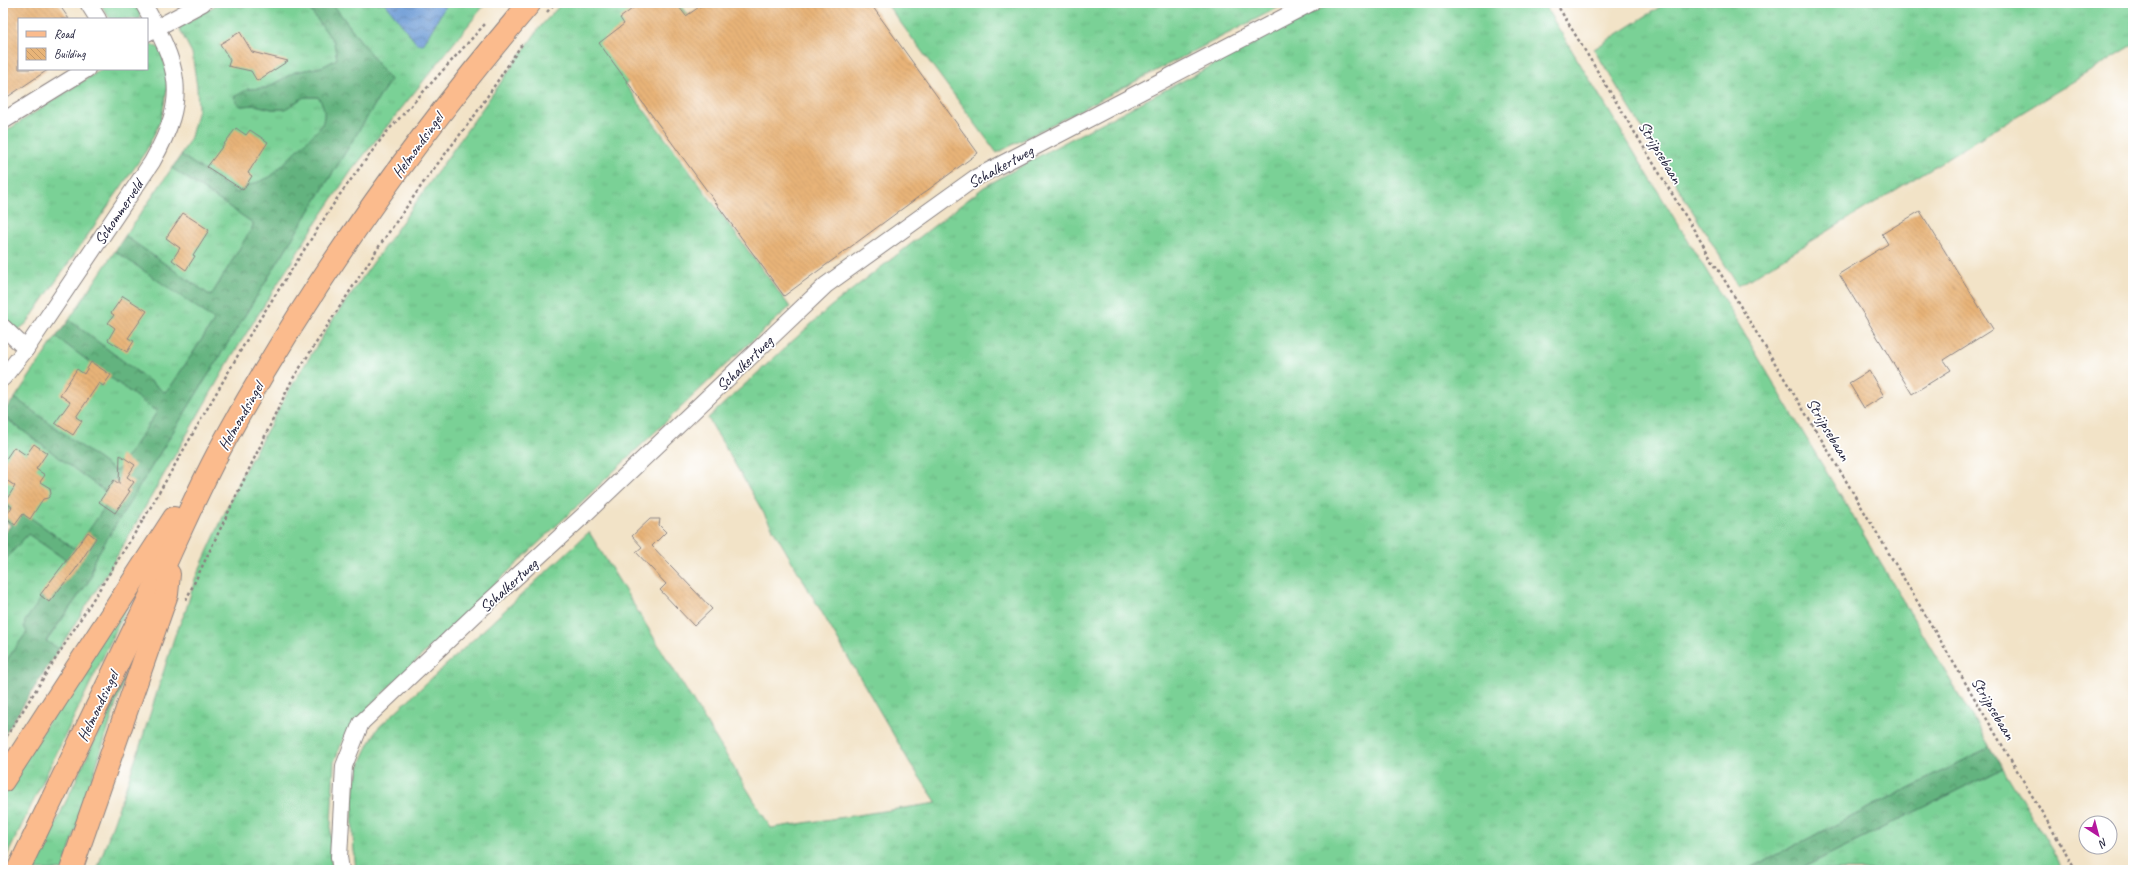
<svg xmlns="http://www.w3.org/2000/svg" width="2136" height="873" font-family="Caveat,sans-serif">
	<defs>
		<pattern id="grass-tufts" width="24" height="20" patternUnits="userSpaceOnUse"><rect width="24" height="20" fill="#7ad196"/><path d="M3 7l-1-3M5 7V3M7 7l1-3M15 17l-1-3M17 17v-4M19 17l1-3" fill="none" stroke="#69b382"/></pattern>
		<pattern id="forest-crowns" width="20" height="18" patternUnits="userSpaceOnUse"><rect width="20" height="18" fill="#63b37f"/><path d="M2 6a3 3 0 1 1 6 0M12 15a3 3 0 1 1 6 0" fill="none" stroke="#519169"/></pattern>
		<pattern id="water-waves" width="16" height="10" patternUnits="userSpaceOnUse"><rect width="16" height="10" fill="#6d9bd5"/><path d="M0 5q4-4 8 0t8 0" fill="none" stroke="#597eae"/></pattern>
		<pattern id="building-back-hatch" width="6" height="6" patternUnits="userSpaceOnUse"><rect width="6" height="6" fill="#e8b478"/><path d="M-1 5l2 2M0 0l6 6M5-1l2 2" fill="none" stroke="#c79a69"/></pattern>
	</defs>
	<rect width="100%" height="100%" fill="#fff"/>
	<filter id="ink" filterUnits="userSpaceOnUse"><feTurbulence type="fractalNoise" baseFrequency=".025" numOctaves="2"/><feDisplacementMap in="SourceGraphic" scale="8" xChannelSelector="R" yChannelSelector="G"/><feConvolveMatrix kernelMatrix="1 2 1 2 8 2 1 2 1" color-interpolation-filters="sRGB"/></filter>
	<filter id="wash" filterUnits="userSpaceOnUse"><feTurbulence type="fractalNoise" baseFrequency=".012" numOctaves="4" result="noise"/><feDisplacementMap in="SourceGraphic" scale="16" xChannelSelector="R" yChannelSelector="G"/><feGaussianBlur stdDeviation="0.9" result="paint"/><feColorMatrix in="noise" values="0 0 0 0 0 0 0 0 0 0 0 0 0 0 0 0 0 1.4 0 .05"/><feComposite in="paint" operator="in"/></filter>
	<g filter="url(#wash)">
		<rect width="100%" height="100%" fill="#f2e3c7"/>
		<g fill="url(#grass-tufts)" stroke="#4e7a68">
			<path d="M100 3H136L142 12 140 19H110Z"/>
			<path d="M219 3H235L241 7 252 3H305L334 42 337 59 322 67 295 72 266 88 248 89 241 106 255 105 272 109H285L304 97H318C323 103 326 112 324 120 322 130 280 171 270 177 259 184 247 186 237 193L181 155 191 137 198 109 197 87 192 53 179 28Z"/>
			<path d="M332 3H486L352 170 318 220 232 356 109 570 59 649 46 642 91 578 94 560 390 80Z"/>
			<path d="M562 3H687L682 7 700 31 625 84 790 307 735 356 491 588 372 704 346 733 334 762 330 847 332 870H97L139 749 175 635 186 610 195 579 241 477 291 387 334 318 540 27Z"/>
			<path d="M886 3H1287L997 153Z"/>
			<path d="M1332 3H1543L1723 298 1990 747 1746 870H356C352 837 349 788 363 757 367 747 373 738 377 729L589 532 771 828 937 803 910 763 708 418 830 307 984 187 1050 150Z"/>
			<path d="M1666 3H2133V45L1738 286 1594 49Z"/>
			<path d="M147 42 161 49 166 69 167 90 161 120 146 151 27 323 18 330 3 317V133L102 69H147Z"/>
			<path d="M172 168 253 223V226L211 296 125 236Z"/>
			<path d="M115 251 212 317 214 321 169 389 164 392 69 320Z"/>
			<path d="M56 337 157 412 119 469 115 471 15 398Z"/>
			<path d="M3 416 111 496V498L78 547 73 548 3 498Z"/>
			<path d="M28 534 66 560V564L27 632 3 665V562Z"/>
			<path d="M144 572 3 864V793Z"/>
			<path d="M126 673 63 870H34Z"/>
			<path d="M2003 768 2064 870H1798Z"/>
		</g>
		<g fill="url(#forest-crowns)" stroke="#426a5d">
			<path d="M305 3H332L390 80 94 560 91 578 46 641 59 649 3 737V665L27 632 24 627 25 621 66 564V560L28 534 3 562V535L11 525 3 520V498L73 548 78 546 111 498V496L3 416V412L15 398 115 471 119 469 157 412 56 337 69 320 164 392 169 389 214 321 211 317 115 251 125 236 211 296 253 226V223L172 168 181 155 237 193 246 187 270 177 321 127C326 116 325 106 318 97H304L285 109H272L255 105 241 106 238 104 234 97 248 89 266 88 295 72 322 67 337 59 334 42Z"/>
			<path d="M1990 747 2003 768 1798 870H1746Z"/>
		</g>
		<path fill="url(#water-waves)" stroke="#485e88" d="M385 3H447L423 45 417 44Z"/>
		<g id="blocks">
			<g fill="url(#building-back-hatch)">
				<path d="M3 3H58L69 19H19V69H49L3 100Z"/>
				<path d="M640 3H676L686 16 705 3H870L978 153 784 296 599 43 624 24 620 18Z"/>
				<path d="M240 32 252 52 288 61 257 81 251 71 228 66 230 60 220 44Z"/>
				<path d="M236 128 246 135 250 130 268 142 248 173 252 176 243 190 207 167Z"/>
				<path d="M1920 211 1993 329 1944 360 1951 370 1912 394 1839 274 1888 244 1882 234Z"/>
				<path d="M183 213 209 230 193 255 195 256 186 270 172 260 180 248 166 238Z"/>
				<path d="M123 296 147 311 128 338 134 341 127 352 108 340 115 328 108 323 114 315 111 313Z"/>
				<path d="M91 362 111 375 103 386 99 383 76 417 82 421 73 435 55 423 70 402 60 395 77 369 84 374Z"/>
				<path d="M1869 371 1884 396 1864 408 1849 383Z"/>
				<path d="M34 444 47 453 36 469 45 475 40 482 50 488 51 494 48 498 43 499 30 519 23 514 15 525 5 517 12 507 5 502 15 486 3 478V463L14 447 26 455Z"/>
				<path d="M120 455 135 465 127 477 134 482 128 490 130 491 115 513 99 502 114 480 119 484Z"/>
				<path d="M650 519H660L659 525 666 532 652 546 712 609 694 626 660 590 666 584 636 552 642 547 632 536Z"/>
				<path d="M88 532 96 538 75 570 49 602 40 595Z"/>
			</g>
		</g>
	</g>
	<g filter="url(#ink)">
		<use href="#blocks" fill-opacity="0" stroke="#8a8281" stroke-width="1"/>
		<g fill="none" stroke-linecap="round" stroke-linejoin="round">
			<defs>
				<g id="minor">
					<path d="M88 3 98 19"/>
					<path d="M147 33 203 3"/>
					<path d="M3 121 87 69"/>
					<path d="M3 327 26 349"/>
					<path d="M3 378 26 349 152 162C190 95 179 67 143 3"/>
					<path d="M341 870 339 857 344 766 361 723 480 610 583 516 826 285 975 178 1311 3"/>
				</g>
				<g id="primary">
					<path d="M3 781 174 518"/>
					<path d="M18 870C64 774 110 678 157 582 179 534 200 485 225 440 311 284 415 138 530 3"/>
					<path d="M71 870 167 594 169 574"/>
				</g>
			</defs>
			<use href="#minor" stroke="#8a8281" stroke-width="18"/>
			<use href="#primary" stroke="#8a8281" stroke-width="24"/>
			<g stroke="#8a8281" stroke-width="2.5" stroke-dasharray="3 3" stroke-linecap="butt">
				<path d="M1556 3 1829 452 2076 870"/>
				<path d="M547 12 555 3"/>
				<path d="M186 600 292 380 380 245 426 179 475 115 522 44"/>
				<path d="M3 742 145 517 249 336 338 197 385 134 485 24"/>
			</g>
			<use href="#minor" stroke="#fff" stroke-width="16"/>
			<use href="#primary" stroke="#fbbb8d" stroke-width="22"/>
		</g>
	</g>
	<g text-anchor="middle" stroke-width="3.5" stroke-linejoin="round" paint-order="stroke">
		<g font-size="16" fill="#22223b" stroke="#fff">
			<text transform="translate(417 145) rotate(-54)" y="6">Helmondsingel</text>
			<text transform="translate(1661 152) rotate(59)" y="6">Strijpsebaan</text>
			<text transform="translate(1000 166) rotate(-29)" y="6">Schalkertweg</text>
			<text transform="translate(118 212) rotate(-56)" y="6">Schommerveld</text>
			<text transform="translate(744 363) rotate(-44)" y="6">Schalkertweg</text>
			<text transform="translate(240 416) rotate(-60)" y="6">Helmondsingel</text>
			<text transform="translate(1829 429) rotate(59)" y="6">Strijpsebaan</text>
			<text transform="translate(508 585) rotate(-42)" y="6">Schalkertweg</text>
			<text transform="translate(97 706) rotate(-64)" y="6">Helmondsingel</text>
			<text transform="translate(1994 708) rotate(59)" y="6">Strijpsebaan</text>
		</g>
	</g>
	<rect width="2136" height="873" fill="none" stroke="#fff" stroke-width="16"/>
	<rect x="18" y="18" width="130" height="52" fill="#ffffff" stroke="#a7a7b1"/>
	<rect x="26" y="31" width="20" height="6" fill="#fbbb8d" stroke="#a7a7b1"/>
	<text x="54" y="38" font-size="12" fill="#22223b">Road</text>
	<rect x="26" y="48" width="20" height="12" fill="url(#building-back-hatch)" stroke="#a7a7b1"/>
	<text x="54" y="58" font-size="12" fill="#22223b">Building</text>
	<g transform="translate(2098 835) rotate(144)"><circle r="19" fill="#ffffff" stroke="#a7a7b1"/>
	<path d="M0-3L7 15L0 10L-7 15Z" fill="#b5179e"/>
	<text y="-6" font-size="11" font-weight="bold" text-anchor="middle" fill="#22223b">N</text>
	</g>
</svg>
